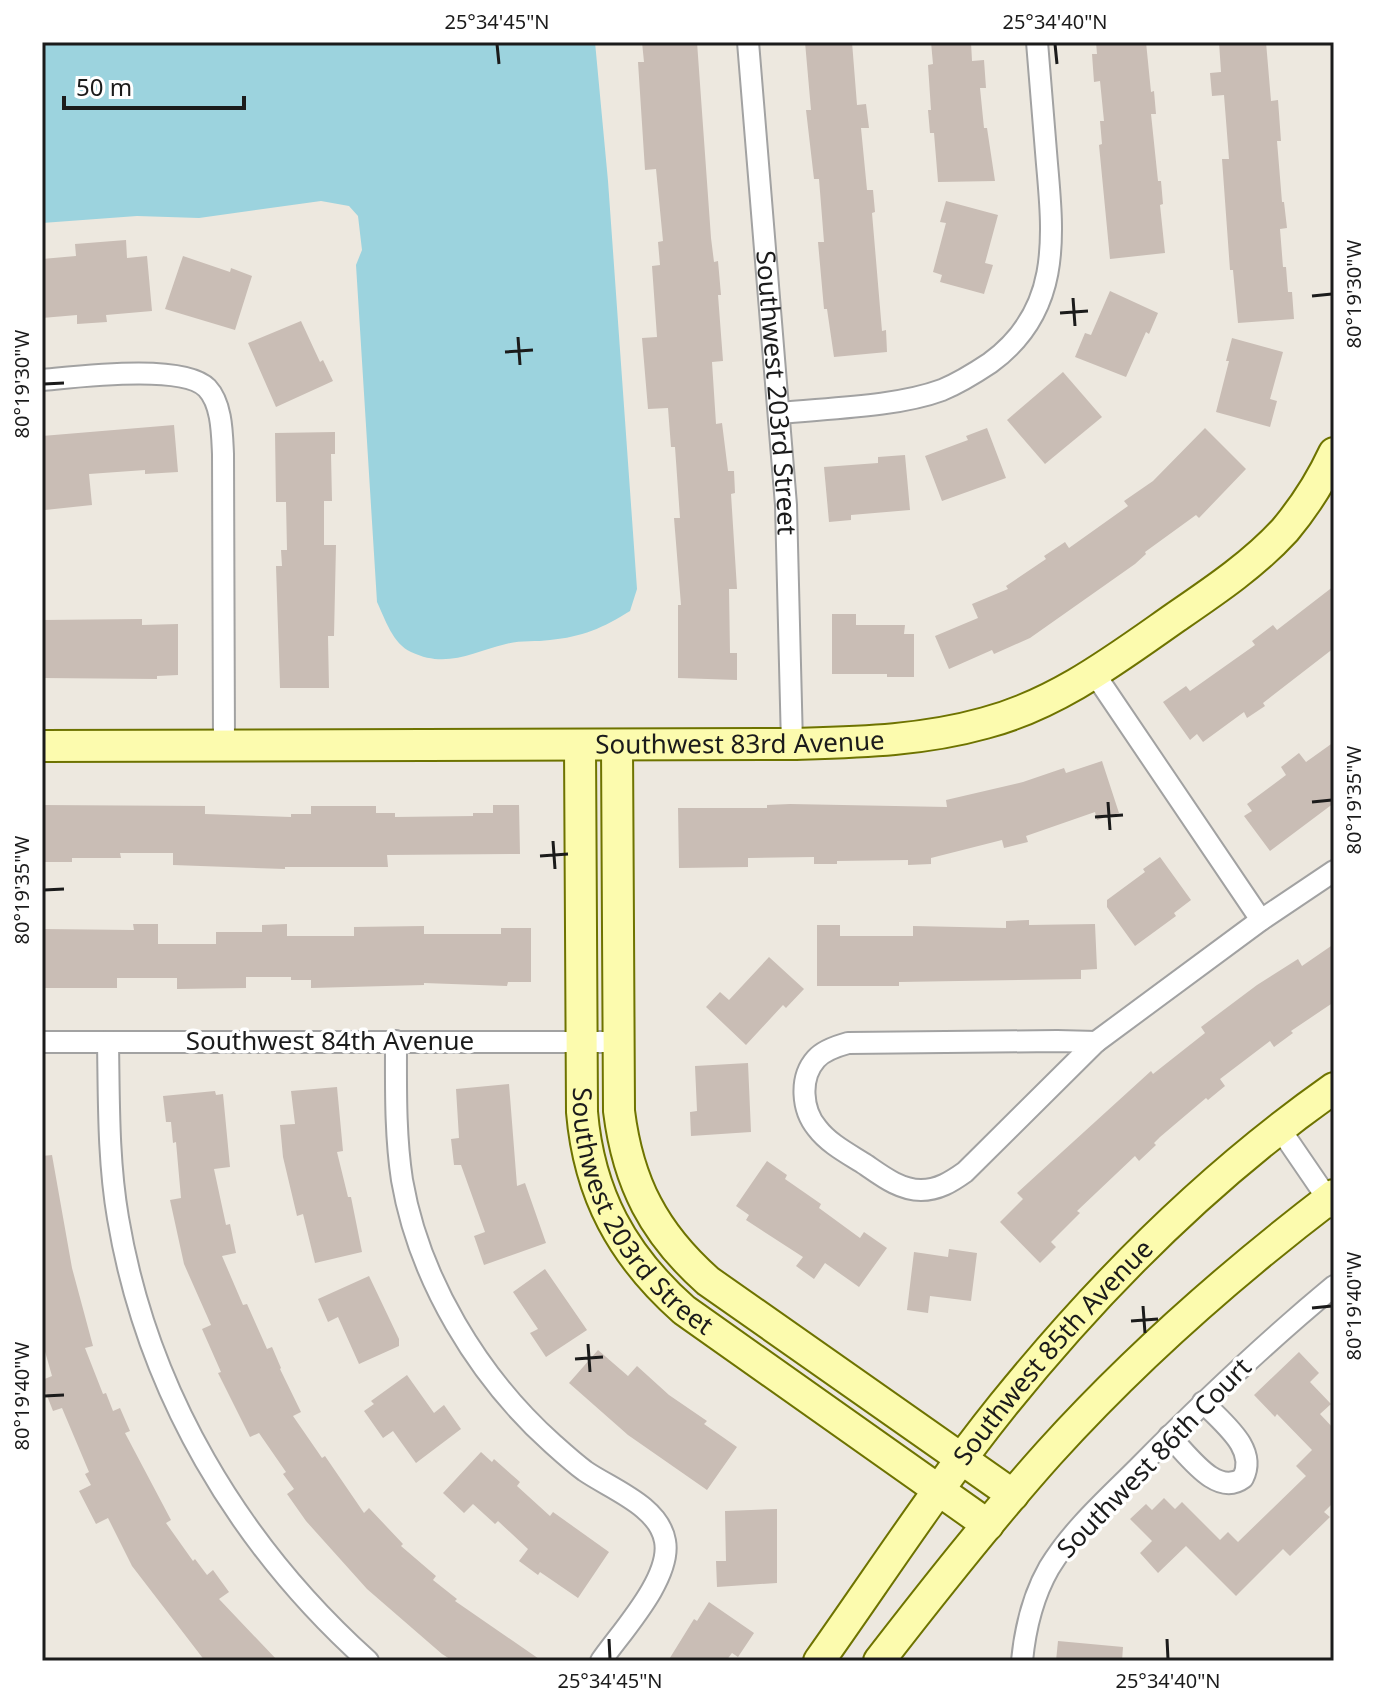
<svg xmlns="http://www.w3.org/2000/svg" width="1376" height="1703" font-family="'Noto Sans',sans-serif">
	<rect width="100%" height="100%" fill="#ede8df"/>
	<path fill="#9cd3de" d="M42 42H595L608 181 637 589 630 611C603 628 582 637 550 640 536 642 520 640 506 644 472 652 447 669 411 652 393 644 385 619 377 602L356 265 362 250 358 216 349 206 321 201 199 218 137 216 42 223Z"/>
	<g fill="#c9bdb5">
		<path d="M642 42H697L711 238 714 262 718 261 721 295H718L723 361 712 362 716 424 722 423 728 471H734L735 493 731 494 737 589H729L730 653H737V680L678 678V605H681L674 518H680L675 447H671L668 408 648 409 642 338 657 337 652 266 660 265 658 242 663 241 656 169 645 170 638 62H644Z"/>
		<path d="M805 42H852L857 105 866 104 869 128H861L867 190H873L875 212 872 213 882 331 886 330 887 352 834 357 827 309H824L818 242H824L819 179H814L806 110H811Z"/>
		<path d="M931 42H971L972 61 984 60 986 88H980L984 128H987L995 181 938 182 934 133H930L928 110H931L928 65 933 64Z"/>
		<path d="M1096 42H1146L1151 92 1154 91 1156 114H1151L1158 181H1161L1163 204 1160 205 1165 253 1110 259 1099 145 1102 144 1100 121H1104L1100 81 1094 82 1092 54H1097Z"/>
		<path d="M1219 42H1266L1271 101 1278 100 1281 141H1277L1282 202H1284L1287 228 1280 229 1283 267H1286L1288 292H1292L1294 319 1238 323 1233 270H1230L1222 159H1229L1224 95 1212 96 1210 73 1221 72Z"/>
		<path d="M946 201 998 215 985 263 993 265 984 294 940 282 942 275 933 272 946 223 940 222Z"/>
		<path d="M126 240 127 258 147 256 152 311 106 315 107 322 77 324V315L42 318V259L76 256 75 244Z"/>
		<path d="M183 256 230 272 231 268 252 276 235 330 165 309Z"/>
		<path d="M1110 291 1158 313 1149 334 1146 332 1126 377 1075 357 1085 333 1091 335Z"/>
		<path d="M301 321 320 362 323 360 333 381 276 407 248 343Z"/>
		<path d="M1232 338 1283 352 1270 399 1277 401 1270 427 1216 412 1229 361H1226Z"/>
		<path d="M1063 372 1102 417 1045 464 1007 420Z"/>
		<path d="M174 425 178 472 145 474V470L89 474 92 505 45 510 42 492V436Z"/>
		<path d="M987 428 1006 478 942 501 925 456 968 440 966 436Z"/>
		<path d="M1205 428 1246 469 1199 518 1196 515 1145 552 1146 554 1135 564 1030 638 994 654 992 650 949 669 935 636 978 618 972 604 1008 589 1006 586 1046 559 1044 556 1065 542 1069 548 1128 506 1124 501 1153 481Z"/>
		<path d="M335 432V454H331L332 501H324V545H336L334 636H328L329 688H280L276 566H282L281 550H287L286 502H276L275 433Z"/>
		<path d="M905 455 910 510 851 515V520L829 522 824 467 878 463V457Z"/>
		<path d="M1334 586V648L1263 703 1265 706 1247 718 1244 712 1203 742 1197 734 1190 740 1163 702 1186 686 1190 691 1255 645 1252 641 1273 625 1277 630Z"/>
		<path d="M832 614H856V625H905L904 634H914V677H887V674H832Z"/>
		<path d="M142 619V625L178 624V675L157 676V679L42 678V620Z"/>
		<path d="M1334 742V803L1270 851 1244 816 1252 811 1247 804 1286 775 1281 767 1299 753 1306 762Z"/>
		<path d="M1102 761 1119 813 1097 820 1095 812 1026 836 1028 842 1004 848 1002 840 931 858V864L908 865V860L837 861V864H814V857L748 858V867L679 868 678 808H767V805L790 804 947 807 946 800 1023 782 1064 768 1066 773Z"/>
		<path d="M42 805 205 806V814L291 817V814H311V806H376V813H395V817L473 816V813H493V805H519L520 854 387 855 388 867H285V869L173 865V853H120L121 858H72V862H42Z"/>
		<path d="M1160 857 1191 900 1174 913 1176 916 1135 946 1107 907V900L1145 872 1143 869Z"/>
		<path d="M1029 920V925L1095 924 1097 969 1081 970V979L899 982V986H817V925H840V936H913V926L1006 928V921Z"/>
		<path d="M133 924H158V944H216V932H262V925L287 924V936H354V927L424 926V934H501V928H531V982H508L507 986 424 983V985L311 988V980H291V977H246V988L177 989V978H117V988H42V929L134 930Z"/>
		<path d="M1334 944V1002L1291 1031 1293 1033 1274 1047 1270 1041 1220 1079 1225 1086 1208 1100 1206 1098 1160 1137 1154 1143 1156 1145 1139 1161 1135 1156 1077 1211 1080 1213 1051 1242 1056 1247 1040 1263 1000 1222 1023 1199 1017 1193 1040 1172 1151 1071 1153 1074 1205 1033 1201 1027 1257 985 1298 959 1302 966Z"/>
		<path d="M769 957 804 989 786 1008 783 1005 746 1045 706 1007 720 992 729 1000Z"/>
		<path d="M748 1063 751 1132 691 1136 690 1112 697 1111 695 1066Z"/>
		<path d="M509 1084 517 1186 525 1183 546 1243 484 1265 474 1236 485 1232 461 1165H454L451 1139 459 1138 456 1089Z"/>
		<path d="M337 1087 343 1151 337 1152 348 1197H351L362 1252 315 1263 303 1214 297 1216 283 1157 280 1125 295 1124 291 1091Z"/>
		<path d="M215 1091 216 1095 223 1094 230 1167 214 1169 226 1225 230 1224 236 1253 222 1256 243 1305 247 1304 267 1349 272 1347 281 1368 280 1369 301 1412 293 1416 322 1458 325 1456 364 1513 369 1508 403 1544 401 1546 436 1576 433 1580 457 1599 455 1601 542 1661H453L442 1654 367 1589 306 1521 287 1494 294 1489 283 1474 286 1472 259 1433 250 1437 218 1373 221 1372 202 1329 211 1325 184 1264 170 1200 181 1198 176 1142 173 1143 171 1122H166L163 1096Z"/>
		<path d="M52 1155 72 1268 93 1346 85 1348 103 1394 106 1393 113 1411 120 1408 130 1431 125 1433 171 1520 166 1523 193 1561 195 1559 207 1575 213 1570 229 1592 219 1599 278 1661H205L132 1566 108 1518 96 1524 79 1491 91 1485 85 1474 89 1472 62 1408 53 1411 42 1383V1380L52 1376 42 1341V1156Z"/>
		<path d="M767 1161 787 1175 785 1179 821 1204 819 1208 860 1238 864 1232 887 1248 859 1287 825 1263 814 1279 796 1266 803 1257 746 1220 749 1215 736 1206Z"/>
		<path d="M949 1249 977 1253 971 1301 930 1296 928 1313 907 1310 914 1252 948 1257Z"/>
		<path d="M545 1269 587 1330 546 1357 530 1333 538 1329 513 1292Z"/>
		<path d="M369 1276 399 1339V1346L359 1364 338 1317 328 1322 318 1299Z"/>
		<path d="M598 1350 628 1376 637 1366 669 1395 707 1421 704 1424 737 1447 707 1490 628 1435 569 1383Z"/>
		<path d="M1299 1352 1319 1373 1310 1382 1331 1404 1320 1414 1334 1429V1502L1324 1512 1330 1517 1290 1556 1283 1549 1236 1596 1186 1546 1158 1573 1140 1553 1152 1541 1130 1519 1146 1504 1152 1510 1164 1498 1175 1509 1182 1502 1220 1540 1228 1532 1238 1542 1306 1476 1296 1466 1312 1450 1277 1414 1275 1417 1254 1395Z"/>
		<path d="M407 1375 434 1413 444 1405 461 1429 416 1463 393 1431 383 1438 364 1411 374 1404 371 1401Z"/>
		<path d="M481 1452 492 1462 494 1459 520 1482 517 1486 550 1516 553 1512 609 1552 578 1598 540 1572 538 1575 519 1561 528 1549 498 1521 495 1524 473 1504 464 1513 443 1493Z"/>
		<path d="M777 1509V1583L717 1587 716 1561H726L725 1511Z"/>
		<path d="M709 1602 754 1633 738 1657 732 1653 726 1661H668L694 1619 697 1621Z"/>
		<path d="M1058 1641 1123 1647 1122 1661H1056Z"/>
	</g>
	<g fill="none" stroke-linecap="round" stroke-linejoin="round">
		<defs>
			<g id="street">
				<path id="s1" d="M748 42 786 505 792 744"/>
				<path d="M42 380C76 377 183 363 207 388 222 404 222 433 223 454L224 746"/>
				<path d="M779 413C829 408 896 407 942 390 959 383 975 373 990 363 1060 312 1054 241 1047 164 1044 123 1040 83 1037 42"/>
				<path d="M1094 673 1261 920"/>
				<path d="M396 1041C396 1087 395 1134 402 1180 419 1279 478 1377 553 1444 563 1453 574 1463 585 1471 611 1489 659 1506 665 1541 672 1578 621 1632 601 1661"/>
				<path d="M1057 1041 1096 1042 965 1172C951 1182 938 1190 921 1190 900 1190 882 1176 866 1165 849 1154 829 1144 817 1128 802 1110 799 1078 816 1059 823 1051 837 1046 848 1043Z"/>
				<path d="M42 1042H618"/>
				<path d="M108 1042C109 1100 108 1160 118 1218 147 1391 238 1544 368 1661"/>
				<path d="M1096 1042 1261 920 1334 871"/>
				<path d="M1280 1129 1334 1208"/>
				<path d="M1169 1436C1187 1453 1216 1498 1243 1478 1258 1448 1222 1423 1203 1402"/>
				<path d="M1022 1661C1025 1630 1033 1596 1049 1568 1072 1530 1107 1499 1138 1468 1201 1404 1265 1343 1334 1286"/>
			</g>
			<g id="secondary">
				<path id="s2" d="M42 746 792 744C858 742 921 741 985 723 1057 704 1116 659 1176 617 1214 591 1254 564 1285 530 1305 506 1321 481 1334 453"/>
				<path id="s3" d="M580 746 582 1112C589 1194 622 1255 684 1310L988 1525"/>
				<path d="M617 746 619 1111C628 1183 654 1233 708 1281L1013 1495"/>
				<path id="s4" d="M819 1661C880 1575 937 1487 1003 1405 1099 1286 1209 1176 1334 1088"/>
				<path d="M879 1661C934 1590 989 1520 1049 1453 1134 1359 1233 1272 1334 1195"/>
			</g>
		</defs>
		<use href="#street" stroke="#a2a2a2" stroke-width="24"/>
		<use href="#secondary" stroke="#6e7300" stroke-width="34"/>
		<use href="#street" stroke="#fff" stroke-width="20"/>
		<use href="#secondary" stroke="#fcfbae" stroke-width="30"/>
	</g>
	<path fill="none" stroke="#1b1b1b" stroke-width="3" d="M497 44 499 64M1055 44 1057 64M1312 296 1332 294M1073 298 1075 326M1060 313 1088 311M518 337 520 365M505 352 533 350M44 384 64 383M1108 802 1110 830M1312 802 1332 800M1095 817 1123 815M553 841 555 869M540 856 568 854M44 890 64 889M1143 1306 1145 1333M1312 1308 1332 1306M1131 1321 1158 1319M588 1344 590 1372M575 1359 603 1357M44 1396 64 1395M609 1639 610 1659M1167 1639 1168 1659"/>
	<g text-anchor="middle" stroke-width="7" stroke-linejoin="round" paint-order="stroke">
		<g font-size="26" fill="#1b1b1b" stroke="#fff">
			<text dy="9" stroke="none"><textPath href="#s1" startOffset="352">Southwest 203rd Street</textPath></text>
			<text dy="9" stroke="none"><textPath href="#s2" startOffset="698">Southwest 83rd Avenue</textPath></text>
			<text x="330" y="1050">Southwest 84th Avenue</text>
			<text dy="9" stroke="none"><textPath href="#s3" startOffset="484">Southwest 203rd Street</textPath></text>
			<text dy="9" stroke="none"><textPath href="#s4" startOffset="388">Southwest 85th Avenue</textPath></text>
			<text transform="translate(1154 1458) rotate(-46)" y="9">Southwest 86th Court</text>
		</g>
	</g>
	<rect width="1376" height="1703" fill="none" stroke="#ffffff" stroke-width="88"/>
	<path d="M64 96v12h180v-12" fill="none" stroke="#1b1b1b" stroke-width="4"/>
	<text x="76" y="96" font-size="24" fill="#1b1b1b" stroke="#ffffff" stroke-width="6" paint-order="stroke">50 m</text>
	<rect x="44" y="44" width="1288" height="1615" fill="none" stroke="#1b1b1b" stroke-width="3"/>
	<g font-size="20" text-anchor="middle" fill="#1b1b1b">
		<text x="497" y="29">25°34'45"N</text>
		<text x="1055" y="29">25°34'40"N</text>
		<text transform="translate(1354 294) rotate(-90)" y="7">80°19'30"W</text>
		<text transform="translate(22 384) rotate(-90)" y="7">80°19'30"W</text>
		<text transform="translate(1354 800) rotate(-90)" y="7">80°19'35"W</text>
		<text transform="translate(22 890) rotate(-90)" y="7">80°19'35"W</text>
		<text transform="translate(1354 1306) rotate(-90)" y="7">80°19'40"W</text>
		<text transform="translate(22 1396) rotate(-90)" y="7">80°19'40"W</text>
		<text x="610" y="1688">25°34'45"N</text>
		<text x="1168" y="1688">25°34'40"N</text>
	</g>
</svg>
